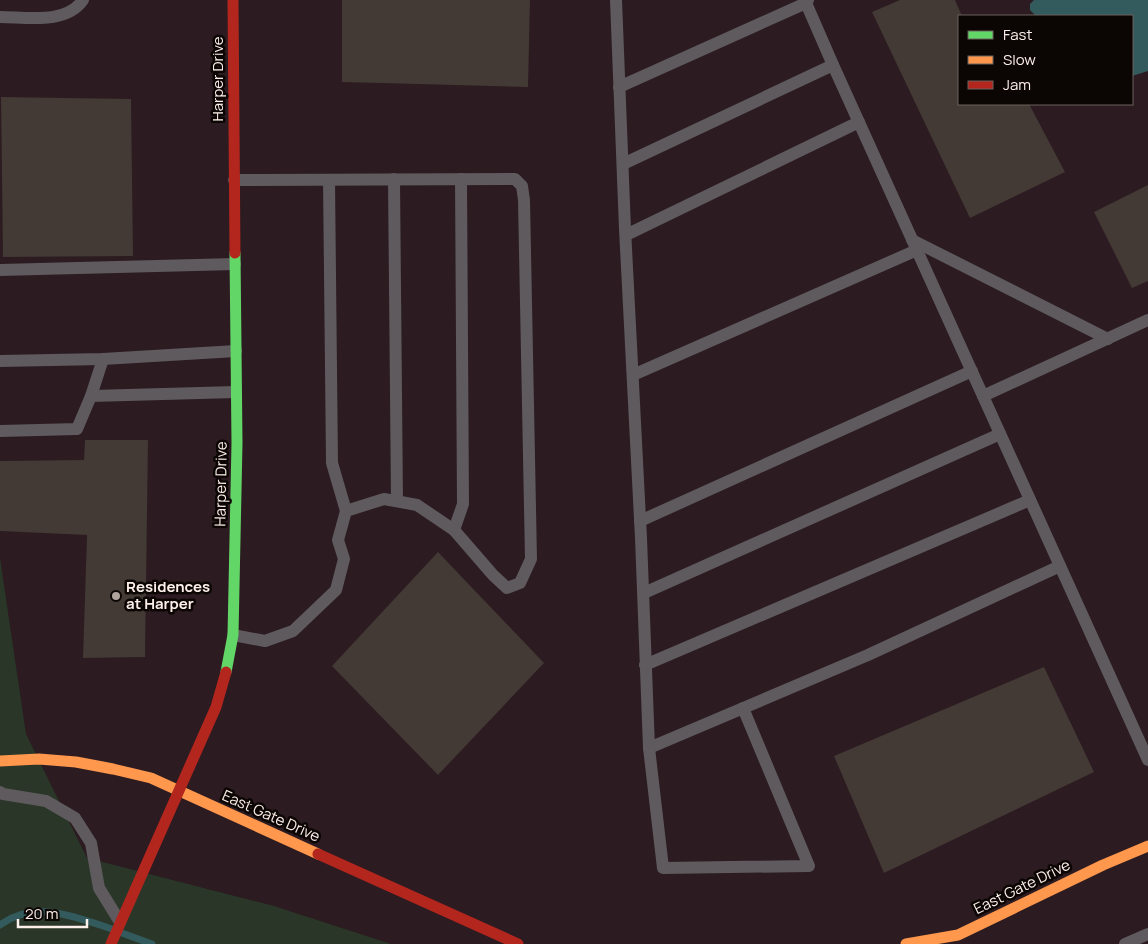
<svg xmlns="http://www.w3.org/2000/svg" width="1148" height="944" font-family="Manrope,sans-serif">
	<rect width="100%" height="100%" fill="#221813"/>
	<path fill="#2c1b20" fill-rule="evenodd" d="M0 0H1148V944H0ZM959 16H1132V104H959Z"/>
	<path fill="#293628" d="M0 558 26 734 87 858 274 906 391 944H0Z"/>
	<path fill="#335a5c" d="M1034 0H1148V71L1132 76V16H1036L1030 10V4Z"/>
	<g fill="none" stroke-linecap="round" stroke-linejoin="round">
		<g stroke="#335a5c" stroke-width="7">
			<path d="M0 925C34 899 76 917 112 929"/>
			<path d="M122 933 152 944"/>
		</g>
	</g>
	<g fill="#433935">
		<path d="M342 0H530L528 87 342 82Z"/>
		<path d="M900 0H955L962 16H959V104H1029L1065 172 970 218 872 12Z"/>
		<path d="M1 97 131 99 133 256 3 257Z"/>
		<path d="M1148 185V281L1132 288 1094 212Z"/>
		<path d="M85 440H148L145 657 83 658 87 535 0 531V461L84 460Z"/>
		<path d="M438 552 544 663 438 775 332 666Z"/>
		<path d="M1044 667 1094 772 884 873 834 756Z"/>
	</g>
	<g fill="none" stroke-linecap="round" stroke-linejoin="round">
		<g stroke="#5e5a5d" stroke-width="12">
			<path d="M616 0 625 229 641 538 649 748 868 655 1060 566"/>
			<path d="M808 0 806 3 833 65 1148 760"/>
			<path d="M0 17C26 17 66 25 83 0"/>
			<path d="M619 87 806 3 804 0"/>
			<path d="M623 164 833 65"/>
			<path d="M394 179 397 501"/>
			<path d="M329 180 332 463 346 511"/>
			<path d="M626 235 859 122"/>
			<path d="M912 240 1108 339"/>
			<path d="M0 270 235 264"/>
			<path d="M0 361 103 359 236 351"/>
			<path d="M633 375 917 250"/>
			<path d="M91 396 236 392"/>
			<path d="M983 396 1148 320"/>
			<path d="M0 431 77 429 91 396 103 359"/>
			<path d="M640 521 972 371"/>
			<path d="M454 530 463 504 461 179"/>
			<path d="M644 593 1000 434"/>
			<path d="M233 635 265 641 293 631 336 590 344 559 338 540 346 511 384 499 417 505 454 530 493 575 507 588 520 583 531 559 524 200 522 186 515 179 234 180"/>
			<path d="M645 665 1030 500"/>
			<path d="M649 748 663 868 809 866 743 708"/>
			<path d="M0 792 3 794 46 801 75 818 91 843 99 888 120 922"/>
			<path d="M1125 944 1148 934"/>
		</g>
		<path stroke="#63d668" stroke-width="11" d="M226 672 233 635 237 443 235 253"/>
		<g stroke="#ff974d" stroke-width="11">
			<path d="M0 761 39 759 76 762 113 769 151 778 318 854"/>
			<path d="M906 944 958 935 1103 865 1148 846"/>
		</g>
		<g stroke="#b3261e" stroke-width="11">
			<path d="M233 0 235 253"/>
			<path d="M318 854 518 944"/>
			<path d="M111 944 216 707 226 672"/>
		</g>
	</g>
	<circle fill="#b0a49e" stroke="#0b0503" stroke-width="2" cx="116" cy="596" r="5"/>
	<g text-anchor="middle" stroke-width="5" stroke-linejoin="round" paint-order="stroke">
		<g font-size="15" fill="#fdefe9" stroke="#0b0503">
			<text transform="translate(218 79) rotate(-90)" y="5">Harper Drive</text>
			<text transform="translate(221 484) rotate(-89)" y="5">Harper Drive</text>
			<text transform="translate(271 816) rotate(24)" y="5">East Gate Drive</text>
			<text transform="translate(1022 887) rotate(-26)" y="5">East Gate Drive</text>
		</g>
		<g font-size="15" font-weight="bold" fill="#fdefe9" stroke="#0b0503" text-anchor="start">
			<text x="126" y="592">Residences<tspan x="126" dy="17">at Harper</tspan></text>
		</g>
	</g>
	<rect x="958" y="15" width="175" height="90" fill="#0b0503" stroke="#6c635f"/>
	<rect x="968" y="31" width="25" height="8" fill="#63d668" stroke="#6c635f"/>
	<text x="1003" y="40" font-size="15" fill="#fdefe9">Fast</text>
	<rect x="968" y="56" width="25" height="8" fill="#ff974d" stroke="#6c635f"/>
	<text x="1003" y="65" font-size="15" fill="#fdefe9">Slow</text>
	<rect x="968" y="81" width="25" height="8" fill="#b3261e" stroke="#6c635f"/>
	<text x="1003" y="90" font-size="15" fill="#fdefe9">Jam</text>
	<path d="M18 919v8h69v-8" fill="none" stroke="#fdefe9" stroke-width="2.5"/>
	<text x="25" y="919" font-size="15" fill="#fdefe9" stroke="#0b0503" stroke-width="4" paint-order="stroke">20 m</text>
</svg>
